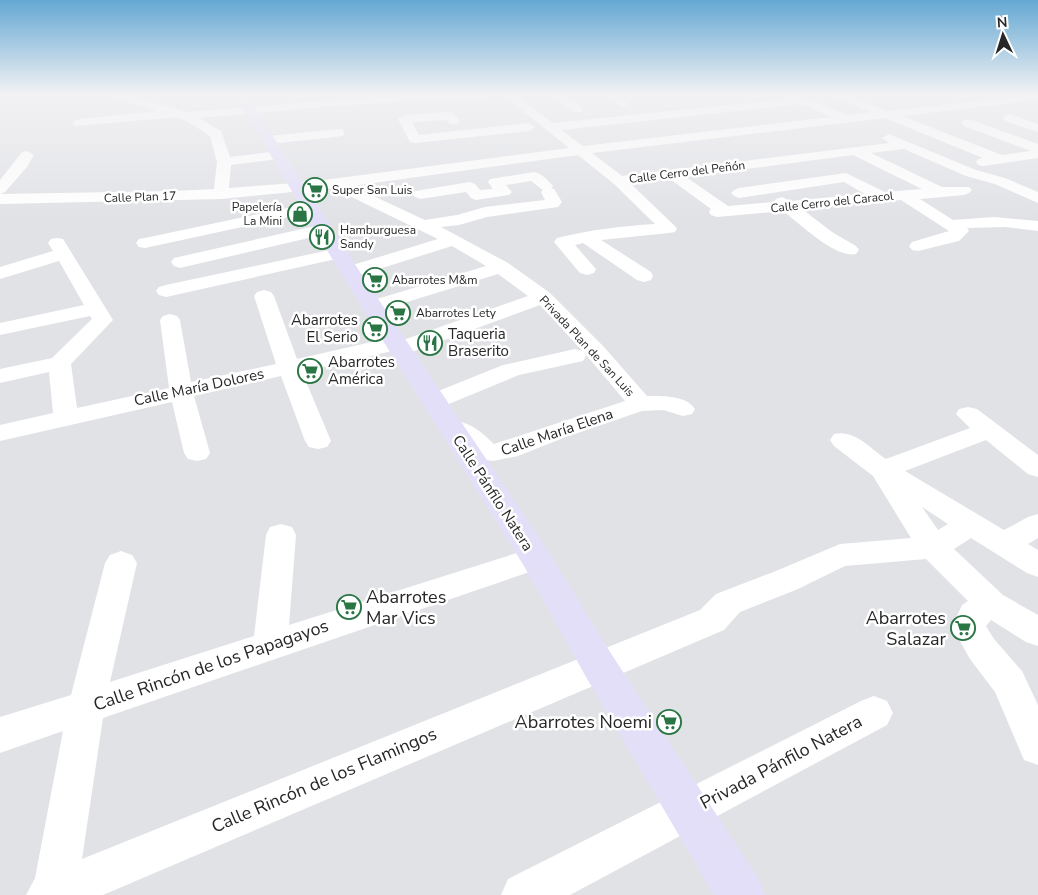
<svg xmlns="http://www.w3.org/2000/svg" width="1038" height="895" font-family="'Nunito Sans',sans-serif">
	<rect width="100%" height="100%" fill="#e1e2e6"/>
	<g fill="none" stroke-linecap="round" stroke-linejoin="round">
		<g fill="#fff" fill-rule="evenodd">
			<path d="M108 94H126L187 112 345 99 427 94H492L486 97 345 105 199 118 221 131 230 157 278 151 285 155 278 159 231 165 229 188 308 182 569 148 502 94H515L553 123 789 99 781 94H797L847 115 871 112 831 96 829 94H845L887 111 1038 94V100L902 116 1002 155 1031 151 964 126 962 123 964 120H972L1038 144V158L983 166 978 165 976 162 978 159 983 158 885 118 592 153 622 176 889 143 882 138 889 134 976 170 1005 178 1038 192V203L995 184 966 176 904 149 871 153 942 187H969L972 190 969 193 964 195 920 199 953 220 994 217 1038 221V231L1005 227 967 228 969 231 959 241 918 251 912 250 909 246 912 242 949 231 901 200 802 209 832 232 856 246 859 250 856 254C836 259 799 223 783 211L717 217 711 215 709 212 711 209 670 179 631 184 677 228 675 232 669 233 601 240 651 272 653 276 651 280 644 282 637 280 583 243 575 245 596 269 594 273 587 275 580 273 554 242 557 238C589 230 622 226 655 224L614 184 578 155 352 186 425 220 457 215 485 207 545 200 541 192 543 190 531 181 506 185 512 192 509 195 476 200 471 198 466 192 420 199 415 197 412 194 415 191 470 182 475 184 480 190 493 189 488 182 490 179 534 172C541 173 548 180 553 186L551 188 554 189 562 202 558 207 487 217 459 225 441 227 508 263 550 293 604 347 647 396C662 396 686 395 695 409L692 414 683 416 663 410 642 411 563 438 518 456 493 461 478 459 457 438 443 433 439 428 443 423C466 417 479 430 494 444L625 401 588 357 540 305 409 353 401 355 392 351 302 372 331 441 327 447 318 449 309 447 305 441 281 376 194 396 210 453 206 459 197 461 188 459 184 453 172 402 0 441V425L53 413 49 372 0 383V369L52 358 92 319 90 316 0 335V323L84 305 59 261 0 279V267L53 251 48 243 51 239 57 238 63 239 113 320 71 364 77 408 169 388 160 320 163 316 170 314 177 316 180 320 191 382 276 364 254 296 257 292 264 290 271 292 274 296 297 359 398 336 406 339 528 296 498 274 381 310 374 312 367 310 364 306 367 302 486 266 452 246 357 276 350 278 343 276 341 272 343 268 438 239 333 188 221 199 0 204V194L171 191 214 189 217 162 210 136C197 128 182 114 167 118L75 126 73 123 75 120 79 119 158 111 110 96ZM802 104 831 117 583 146 561 130ZM853 155 922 189 885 192 846 173 739 188 734 190 731 193 734 196 739 198 844 182 865 194 790 201 782 197 776 199 774 202 728 206 686 177Z"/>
			<path d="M551 94H564L583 109 581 112H573Z"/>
			<path d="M601 94H615L629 104 623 107Z"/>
			<path d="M449 112 453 113 460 121 458 124H450L446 120 412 122 419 135 529 123 535 127 529 131 415 143 410 142 398 119 404 115Z"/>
			<path d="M1009 114 1038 124V132L1005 121 1003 118 1005 115Z"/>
			<path d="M338 129 343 130 344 133 343 136 269 144 262 140 269 136Z"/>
			<path d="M27 151 34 155 27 167 5 192 0 194V180L22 152Z"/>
			<path d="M311 203 317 205 319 208 317 211 145 248 139 247 136 243 139 239 145 238Z"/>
			<path d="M324 224 330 225 332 229 330 233 180 268 174 266 171 262 174 258Z"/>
			<path d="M339 248 345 249 348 253 345 257 166 297 159 295 156 291 159 287 166 285Z"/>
			<path d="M575 349 583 351 586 356 583 361 519 375 444 406 435 408 426 406 423 401 426 396 503 365Z"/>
			<path d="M968 407 977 409 1038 455V477L1028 474 986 440 905 471 1004 530 1028 517 1038 514V538L1028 544 1038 550V577L1027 573 971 538 954 549 1003 595 1038 615V646L1026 642 991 620 986 626 994 639 1022 671 1038 705V765L1024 760 995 692 970 659 952 627 962 605 968 601 926 559 845 566 798 589 740 612 724 630 103 895H26L35 878 63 731 0 753V717L71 695 105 563 110 555 121 551 132 555 137 563 110 682 254 636 266 535 270 527 281 524 292 527 296 535 289 625 536 547 547 550 551 558 547 566 103 718 82 859 700 610 716 594 776 571 840 544 911 538 873 476 834 446 830 440 834 434C854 429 870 448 886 459L970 428 956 414 959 409ZM922 507 948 524 938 530Z"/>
			<path d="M874 696 887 701 893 713 887 725 570 895H501L508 879 861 701Z"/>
		</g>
		<path fill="#e4dff8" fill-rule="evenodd" d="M234 94H246L360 272 547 549 612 655 758 878 765 895H714L586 677 524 566 340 272Z"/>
	</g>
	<linearGradient id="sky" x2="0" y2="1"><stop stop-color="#65a8d3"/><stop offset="0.43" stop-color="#f2f2f4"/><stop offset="1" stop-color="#f2f2f4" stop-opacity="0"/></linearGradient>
	<rect width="1038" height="219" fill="url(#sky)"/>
	<defs>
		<symbol id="supermarket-ring" viewBox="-11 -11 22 22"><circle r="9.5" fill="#fff" stroke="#297544" stroke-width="1.5"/><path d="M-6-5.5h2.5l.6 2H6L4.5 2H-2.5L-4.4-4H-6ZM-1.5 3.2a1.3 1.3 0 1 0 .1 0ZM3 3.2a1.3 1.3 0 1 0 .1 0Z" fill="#297544"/></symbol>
		<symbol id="shop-ring" viewBox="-11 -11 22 22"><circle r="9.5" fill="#fff" stroke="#297544" stroke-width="1.5"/><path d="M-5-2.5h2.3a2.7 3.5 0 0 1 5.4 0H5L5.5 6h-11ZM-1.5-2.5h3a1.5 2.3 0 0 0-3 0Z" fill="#297544"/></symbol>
		<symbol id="restaurant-ring" viewBox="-11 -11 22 22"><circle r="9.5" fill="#fff" stroke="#297544" stroke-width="1.5"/><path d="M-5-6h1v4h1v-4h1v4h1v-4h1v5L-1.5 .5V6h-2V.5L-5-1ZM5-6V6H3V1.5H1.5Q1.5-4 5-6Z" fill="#297544"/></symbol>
	</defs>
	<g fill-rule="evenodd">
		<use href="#supermarket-ring" x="301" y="176" width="28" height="28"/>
		<use href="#shop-ring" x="286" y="200" width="28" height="28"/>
		<use href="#restaurant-ring" x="308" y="223" width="28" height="28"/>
		<use href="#supermarket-ring" x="361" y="266" width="28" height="28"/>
		<use href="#supermarket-ring" x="384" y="299" width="28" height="28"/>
		<use href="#supermarket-ring" x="361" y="315" width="28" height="28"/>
		<use href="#restaurant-ring" x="416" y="329" width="28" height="28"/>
		<use href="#supermarket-ring" x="296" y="357" width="28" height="28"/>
		<use href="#supermarket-ring" x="335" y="593" width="28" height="28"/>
		<use href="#supermarket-ring" x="949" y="614" width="28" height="28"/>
		<use href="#supermarket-ring" x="655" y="708" width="28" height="28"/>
	</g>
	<g text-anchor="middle" stroke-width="5" stroke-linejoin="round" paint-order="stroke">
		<g font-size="12" fill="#272728" stroke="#fff">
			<text transform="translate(687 172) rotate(-7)" y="4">Calle Cerro del Peñón</text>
			<text transform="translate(140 197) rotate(-2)" y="4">Calle Plan 17</text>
			<text transform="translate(832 202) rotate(-6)" y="4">Calle Cerro del Caracol</text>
			<text transform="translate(587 346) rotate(47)" y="4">Privada Plan de San Luis</text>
		</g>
		<g font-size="12" fill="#272728" stroke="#fff" text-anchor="start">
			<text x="332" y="194">Super San Luis</text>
			<text x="282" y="211" text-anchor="end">Papelería<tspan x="282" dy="14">La Mini</tspan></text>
			<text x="340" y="234">Hamburguesa<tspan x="340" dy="14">Sandy</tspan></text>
			<text x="392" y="284">Abarrotes M&amp;m</text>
			<text x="416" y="317">Abarrotes Lety</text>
		</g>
		<g font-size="15" fill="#272728" stroke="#fff" text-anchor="start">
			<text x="358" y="325" text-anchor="end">Abarrotes<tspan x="358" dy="17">El Serio</tspan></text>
			<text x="448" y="339">Taqueria<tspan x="448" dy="17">Braserito</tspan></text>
			<text x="328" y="367">Abarrotes<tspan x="328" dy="17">América</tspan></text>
		</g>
		<g font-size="15" fill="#272728" stroke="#fff">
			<text transform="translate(199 387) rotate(-12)" y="5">Calle María Dolores</text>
			<text transform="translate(557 432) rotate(-19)" y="5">Calle María Elena</text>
			<text transform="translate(493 493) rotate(57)" y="5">Calle Pánfilo Natera</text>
		</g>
		<g font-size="18" fill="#272728" stroke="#fff" text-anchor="end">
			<text x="366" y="603" text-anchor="start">Abarrotes<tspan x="366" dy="21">Mar Vics</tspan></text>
			<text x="946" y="624">Abarrotes<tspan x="946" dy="21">Salazar</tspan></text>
			<text x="652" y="728">Abarrotes Noemi</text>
		</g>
		<g font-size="18" fill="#272728" stroke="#fff">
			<text transform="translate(211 665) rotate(-19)" y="6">Calle Rincón de los Papagayos</text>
			<text transform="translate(781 762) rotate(-28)" y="6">Privada Pánfilo Natera</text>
			<text transform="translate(324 780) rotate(-23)" y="6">Calle Rincón de los Flamingos</text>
		</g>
	</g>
	<g transform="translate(1003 35) rotate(356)" stroke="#ffffff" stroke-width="4" paint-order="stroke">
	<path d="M0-4L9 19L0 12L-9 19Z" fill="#272728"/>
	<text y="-8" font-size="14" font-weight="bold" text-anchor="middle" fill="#272728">N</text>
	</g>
</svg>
